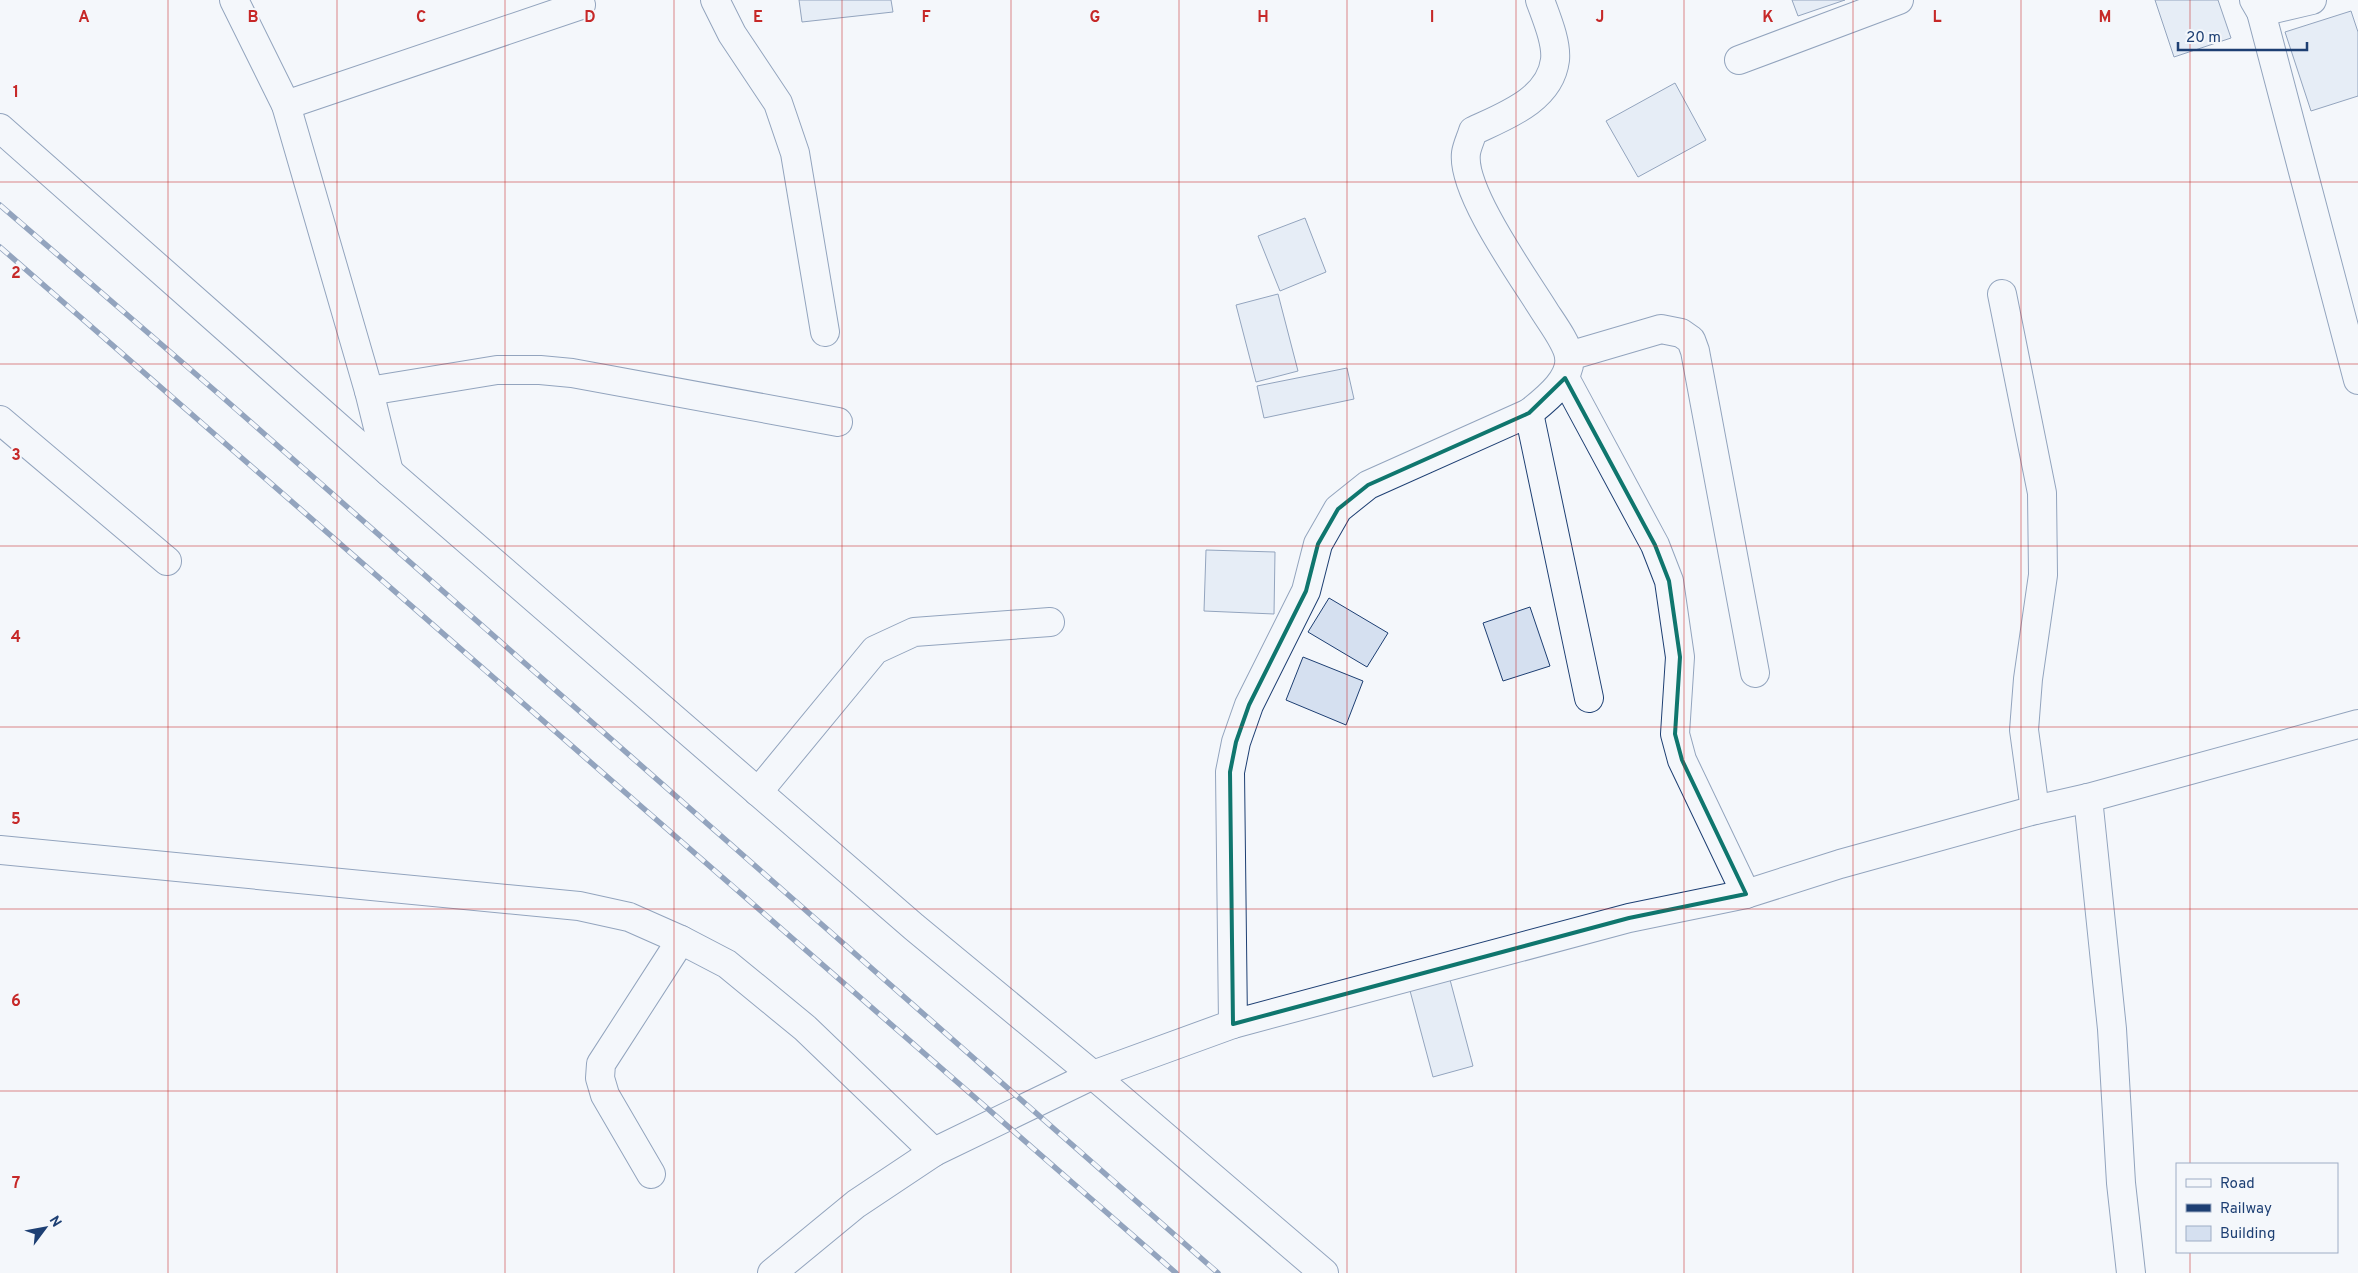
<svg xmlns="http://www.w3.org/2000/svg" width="2358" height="1273" font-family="Overpass,sans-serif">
	<rect width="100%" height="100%" fill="#f4f7fb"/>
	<g fill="#d5e0f0" stroke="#1d3f73">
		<path d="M799 0H891L893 12 802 22Z"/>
		<path d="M1792 0H1845L1798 16Z"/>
		<path d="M2155 0H2218L2231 38 2174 57Z"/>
		<path d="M2351 11 2358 32V96L2311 111 2285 32Z"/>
		<path d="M1675 83 1706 140 1638 177 1606 121Z"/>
		<path d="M1305 218 1326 272 1280 291 1258 236Z"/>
		<path d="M1278 294 1298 371 1256 382 1236 305Z"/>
		<path d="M1347 368 1354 399 1264 418 1257 386Z"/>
		<path d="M1206 550 1275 552 1274 614 1204 611Z"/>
		<path d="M1329 598 1388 633 1367 667 1308 632Z"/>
		<path d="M1530 607 1550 666 1503 681 1483 623Z"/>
		<path d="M1303 657 1363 681 1346 725 1286 700Z"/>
		<path d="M1449 976 1473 1066 1433 1077 1409 987Z"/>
	</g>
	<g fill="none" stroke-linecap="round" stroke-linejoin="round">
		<defs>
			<g id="street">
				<path d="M234 0 286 105 369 391 389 472"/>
				<path d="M715 0 732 34 778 103 795 153 825 332"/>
				<path d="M2254 0 2261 12 2358 380"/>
				<path d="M2261 12 2312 0"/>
				<path d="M1739 60 1899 0"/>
				<path d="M286 105 581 5"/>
				<path d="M0 128 389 472 914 927 1093 1075 1324 1273"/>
				<path d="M2002 294 2042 493 2043 575 2028 679 2024 730 2035 810"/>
				<path d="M1569 356 1661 329 1681 333 1691 340 1695 351 1755 673"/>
				<path d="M1565 378 1655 545 1669 581 1680 657 1675 734 1682 760 1746 894"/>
				<path d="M369 391 497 370H540L572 373 838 422"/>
				<path d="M1529 413 1589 698"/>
				<path d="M0 420 167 561"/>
				<path d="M758 792 875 650 914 632 1050 622"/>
				<path d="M2088 798 2112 1029 2121 1183 2131 1273"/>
				<path d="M0 850 579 906 629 917 681 940 727 964 805 1028 934 1152"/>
				<path d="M1233 1024 1230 772 1236 742 1249 705 1306 591 1318 544 1338 509 1368 485 1529 413C1545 400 1573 379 1569 356 1567 343 1552 323 1545 312 1524 278 1461 191 1466 153 1467 146 1471 138 1473 131 1505 116 1550 100 1555 60 1557 42 1546 17 1540 0"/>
				<path d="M651 1174 605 1095 600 1078 601 1064 681 940"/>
				<path d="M772 1273 856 1204 934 1152 1093 1075 1233 1024 1629 918 1746 894 1840 864 2035 810 2088 798 2358 724"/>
			</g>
		</defs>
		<use href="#street" stroke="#1d3f73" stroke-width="30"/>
		<use href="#street" stroke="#f4f7fb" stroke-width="28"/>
		<defs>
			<g id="rail">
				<path d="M0 205 220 395 1218 1273"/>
				<path d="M0 247 1176 1273"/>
			</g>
		</defs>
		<use href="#rail" stroke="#1d3f73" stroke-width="5.5"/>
		<use href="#rail" stroke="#f4f7fb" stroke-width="4" stroke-dasharray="11" stroke-linecap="butt"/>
	</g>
	<path d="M0 0H2358V1273H0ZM1565 378 1655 545 1669 581 1680 657 1675 734 1682 760 1746 894 1629 918 1233 1024 1230 772 1236 742 1249 705 1306 591 1318 544 1338 509 1368 485 1529 413Z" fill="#f4f7fb" fill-opacity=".55" fill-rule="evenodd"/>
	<path fill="none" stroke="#0f766e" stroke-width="4" stroke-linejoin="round" d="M1565 378 1655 545 1669 581 1680 657 1675 734 1682 760 1746 894 1629 918 1233 1024 1230 772 1236 742 1249 705 1306 591 1318 544 1338 509 1368 485 1529 413Z"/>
	<path fill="none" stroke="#c62828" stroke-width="1" stroke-opacity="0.55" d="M168 0V1273M337 0V1273M505 0V1273M674 0V1273M842 0V1273M1011 0V1273M1179 0V1273M1347 0V1273M1516 0V1273M1684 0V1273M1853 0V1273M2021 0V1273M2190 0V1164M0 182H2358M0 364H2358M0 546H2358M0 727H2358M0 909H2358M0 1091H2358M2190 1252V1273"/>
	<g font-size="16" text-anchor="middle" font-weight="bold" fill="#c62828" stroke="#f4f7fb" stroke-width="4" stroke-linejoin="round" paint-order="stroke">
		<text x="84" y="22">A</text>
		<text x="253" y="22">B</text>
		<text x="421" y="22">C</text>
		<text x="590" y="22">D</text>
		<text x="758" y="22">E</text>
		<text x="926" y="22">F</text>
		<text x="1095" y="22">G</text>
		<text x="1263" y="22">H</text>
		<text x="1432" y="22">I</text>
		<text x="1600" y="22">J</text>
		<text x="1768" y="22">K</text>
		<text x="1937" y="22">L</text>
		<text x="2105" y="22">M</text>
		<text x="16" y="97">1</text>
		<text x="16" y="278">2</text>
		<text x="16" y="460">3</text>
		<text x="16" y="642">4</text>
		<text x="16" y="824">5</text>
		<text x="16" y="1006">6</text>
		<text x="16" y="1188">7</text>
	</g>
	<rect x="2176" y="1163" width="162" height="90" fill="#f4f7fb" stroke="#9eadc5"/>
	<rect x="2186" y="1179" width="25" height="8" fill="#f4f7fb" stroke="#9eadc5"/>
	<text x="2220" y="1188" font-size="15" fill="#1d3f73">Road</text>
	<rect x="2186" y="1204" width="25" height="8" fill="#1d3f73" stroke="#9eadc5"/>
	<text x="2220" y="1213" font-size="15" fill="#1d3f73">Railway</text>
	<rect x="2186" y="1226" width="25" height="15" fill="#d5e0f0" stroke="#9eadc5"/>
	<text x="2220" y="1238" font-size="15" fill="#1d3f73">Building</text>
	<g transform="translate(45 1228) rotate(58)" stroke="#f4f7fb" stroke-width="4" paint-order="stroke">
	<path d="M0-4L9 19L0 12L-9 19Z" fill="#1d3f73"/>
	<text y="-8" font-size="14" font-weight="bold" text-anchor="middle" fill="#1d3f73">N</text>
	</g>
	<path d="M2178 42v8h129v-8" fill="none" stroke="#1d3f73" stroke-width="2.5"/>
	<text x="2186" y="42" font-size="15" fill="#1d3f73" stroke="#f4f7fb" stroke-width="4" paint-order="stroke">20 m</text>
</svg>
